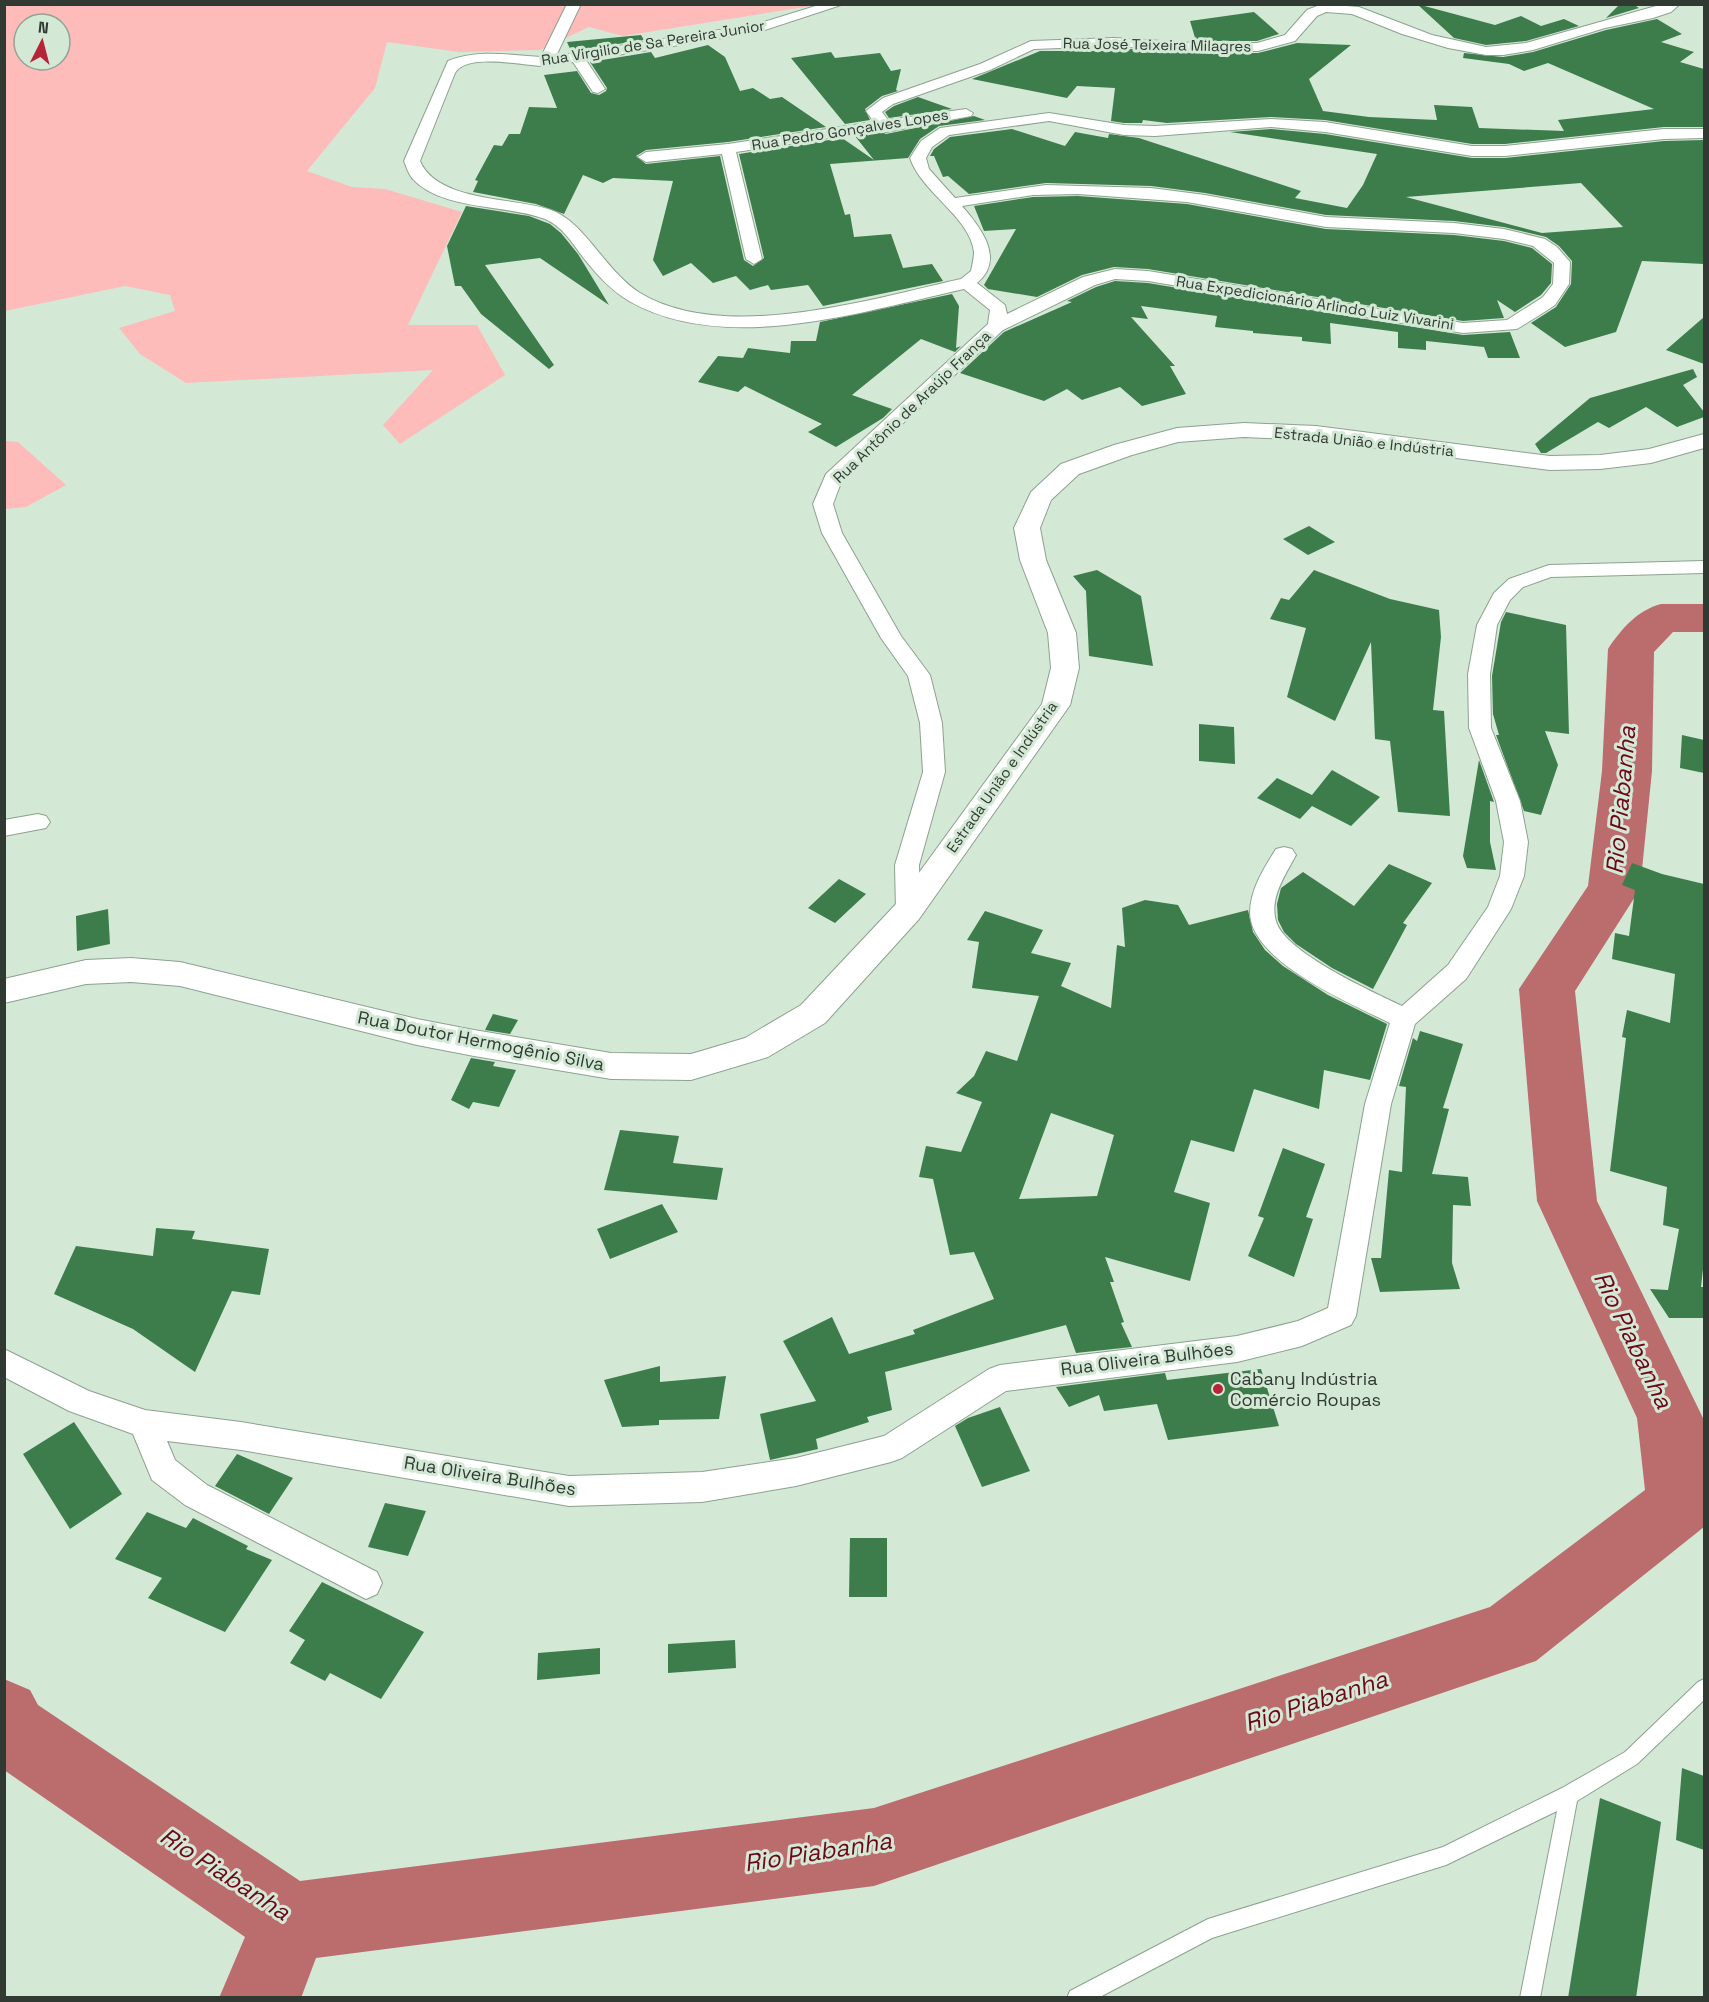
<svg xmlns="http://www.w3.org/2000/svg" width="1709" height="2002" font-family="'Space Grotesk',sans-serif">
	<rect width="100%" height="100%" fill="#d3e9d6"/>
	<g fill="#fdbbba" fill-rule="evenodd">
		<path d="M5 5H817L623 36 589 27 540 50 459 52 387 42 375 88 307 171 352 187 385 189 462 212 408 325H477L505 375 400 444 383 425 433 370 186 383 140 354 119 328 175 311 170 295 125 286 5 311ZM24 24H60V60H24Z"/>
		<path d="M5 441 18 442 66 485 26 507 5 509Z"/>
	</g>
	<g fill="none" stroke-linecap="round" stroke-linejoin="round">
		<path fill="#bb6c6c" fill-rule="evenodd" d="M1661 604H1704V632H1673L1654 652 1652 771 1640 889 1575 991 1597 1201 1703 1418 1704 1527 1536 1661 874 1886 316 1958 301 1998H219L245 1937 4 1770V1679L30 1690 38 1705 300 1881 874 1808 1490 1607 1645 1490 1637 1418 1537 1201 1519 989 1588 886 1602 771 1608 649C1621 629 1638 610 1661 604Z"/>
	</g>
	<g fill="#3d7d4b" fill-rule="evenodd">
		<path d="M1417 4 1495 25 1521 16 1541 26 1564 19 1579 26 1526 41 1486 45 1454 38Z"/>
		<path d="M1620 4H1633L1639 8 1606 18Z"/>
		<path d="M1254 12 1279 34 1257 41H1196L1190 21Z"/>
		<path d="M1657 19 1682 34 1661 42 1694 52 1680 62 1704 69V127H1664L1505 144H1472L1325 120 1271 117 1167 123 1143 120 1142 123H1124L1111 121 1115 88 1077 86 1067 98 972 79 1040 51H1113L1114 48 1194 53H1258L1297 43 1351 45 1309 79 1323 111 1369 117 1437 120 1434 105 1472 107 1479 128 1564 131 1558 120 1654 109 1548 63 1524 71 1509 64 1463 58 1464 53 1503 57 1533 52 1606 30Z"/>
		<path d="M641 35 644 40 571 51 567 42Z"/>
		<path d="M708 45 725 57 740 91 753 88 770 99 782 97 826 127 728 142 646 150 636 156 646 164 720 156 744 260 753 266 764 258 739 154 842 138 874 160 855 136 881 132 886 134 974 116 985 120 939 126 920 139 908 158 830 164 845 215 850 214 854 237 891 234 903 268 932 264 943 281 823 306 808 285 771 290 768 285 750 290 736 276 713 283 691 263 663 276 653 260 673 181 613 178 603 183 583 175 564 214 536 204 473 192 478 181 475 180 494 145 502 146 509 134H520L529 107 557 108 544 75 577 71 591 93 599 95 606 91 607 88 590 62 651 52 655 58Z"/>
		<path d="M831 52 835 58 880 53 891 71 901 69 896 90 898 91 882 96 865 109 870 120 845 124 791 58Z"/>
		<path d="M918 97 952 109 889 118 885 112 894 106Z"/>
		<path d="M1012 129 1065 146 1075 132 1108 138 1109 134 1139 138 1301 191 1295 198 1347 208 1363 185 1377 154 1230 132 1271 129 1325 134 1472 158H1505L1664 141 1704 140V264L1642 261 1616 332 1565 347 1531 323 1556 307 1571 284 1572 261 1559 246 1546 237 1504 227 1454 221 1326 215 1205 193 1151 186 1046 183 969 194 948 176 943 177 934 156H930L934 149 950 137ZM1581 183 1623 227 1542 233 1406 197Z"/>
		<path d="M1078 196 1187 204 1326 229 1454 235 1504 241 1532 248 1552 264 1551 283 1541 295 1515 312 1497 300 1504 318 1463 321 1148 269 1114 267 1082 275 1037 297 988 289 984 285 1016 229 984 231 974 206 1033 197Z"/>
		<path d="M466 206 529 216 550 224 561 233 578 254 609 305 540 258 485 265 554 365 549 369 481 314 461 286H455L447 246Z"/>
		<path d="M1115 281 1148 283 1463 335 1510 332 1520 358H1488L1484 347 1426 341V350L1398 348V332L1330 323 1331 344 1302 341V337L1253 333V331L1215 327 1217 316 1141 306 1148 319 1131 317 1175 366H1170L1186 394 1142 406 1120 387 1082 400 1067 389 1044 401 960 373 1004 332 1072 302 1067 301 1096 287Z"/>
		<path d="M952 294 959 306 956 348 961 346 955 352 921 339 852 395 892 409 883 418 836 447 808 432 822 424 745 386 738 392 698 382 718 356 743 358 748 348 790 353 791 341H816L820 322Z"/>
		<path d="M1704 317V364L1666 350Z"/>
		<path d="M1693 369 1697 377 1683 385 1704 412V417L1677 427 1646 407 1609 428 1598 422 1546 453H1541L1535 444 1590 398Z"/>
		<path d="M1309 526 1335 542 1308 555 1283 539Z"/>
		<path d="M1097 570 1141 596 1153 666 1089 656 1086 591 1073 576Z"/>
		<path d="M1314 570 1390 599 1439 610 1441 637 1433 710 1444 711 1450 816 1398 812 1390 741 1375 739 1371 642 1335 721 1287 697 1306 628 1270 619 1281 598 1289 600Z"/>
		<path d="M1506 612 1566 625 1569 734 1545 731 1558 765 1541 815 1524 811 1496 735H1499L1493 714 1492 676 1501 622Z"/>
		<path d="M1199 724 1234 727 1235 764 1199 761Z"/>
		<path d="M1682 735 1704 740V773L1680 768Z"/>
		<path d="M1479 760 1494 802 1490 801V842L1496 870 1467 868 1463 856Z"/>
		<path d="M1332 770 1380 797 1351 826 1312 806 1300 819 1257 798 1277 778 1312 795Z"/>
		<path d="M1632 863 1662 874 1704 884V1260L1701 1287H1704V1318H1669L1650 1289 1668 1290 1679 1229 1663 1225 1667 1187 1610 1171 1626 1038 1622 1037 1627 1010 1670 1023 1675 974 1612 959 1615 933 1629 936 1635 890 1622 885Z"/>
		<path d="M1389 864 1432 883 1403 923 1407 925 1373 989 1332 968 1296 944 1284 932 1278 920 1277 904 1281 888 1303 872 1354 906Z"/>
		<path d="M839 879 866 894 835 923 808 908Z"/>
		<path d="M1145 900 1178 905 1189 925 1248 910 1253 932 1265 950 1283 966 1328 995 1387 1024 1370 1080 1324 1070 1319 1109 1254 1089 1234 1152 1191 1140 1174 1192 1210 1203 1190 1281 1105 1257 1114 1282H1110L1124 1322 1121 1323 1132 1347 1076 1353 1066 1325 885 1372 892 1410 867 1417 869 1422 816 1439 818 1449 770 1460 760 1414 816 1401 783 1341 832 1317 849 1354 915 1334 913 1330 994 1299 974 1252 950 1255 933 1179 919 1177 926 1146 961 1152 982 1102 956 1093 974 1076 986 1051 1017 1061 1039 996 972 988 979 942 967 940 985 911 1043 930 1031 953 1071 963 1061 986 1111 1008 1117 945 1125 947 1122 908ZM1051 1113 1114 1135 1097 1196 1019 1199Z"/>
		<path d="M108 909 110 944 77 951 76 916Z"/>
		<path d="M493 1014 518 1020 510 1034 485 1030Z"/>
		<path d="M1420 1031 1463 1044 1443 1108 1449 1109 1432 1174 1468 1177 1471 1206 1453 1205 1452 1263 1460 1289 1380 1292 1371 1258H1381L1389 1170 1402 1172 1406 1087 1399 1086 1413 1038 1417 1041Z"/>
		<path d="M471 1058 495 1062 493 1066 516 1070 499 1107 473 1102 469 1109 451 1100Z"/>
		<path d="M620 1130 679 1136 673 1163 723 1168 717 1200 604 1190Z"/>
		<path d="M1283 1148 1325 1164 1306 1217 1313 1219 1294 1277 1248 1256 1264 1218 1258 1216Z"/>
		<path d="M662 1204 678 1232 610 1259 597 1229Z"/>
		<path d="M156 1228 195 1231 192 1239 269 1249 260 1295 232 1291 195 1372 133 1329 54 1294 76 1246 153 1256Z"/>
		<path d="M660 1366V1382L726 1376 719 1419 659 1420V1425L622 1427 604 1380Z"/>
		<path d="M1261 1369 1279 1426 1168 1440 1157 1404 1104 1411 1099 1395 1069 1407 1056 1387 1165 1373 1167 1380Z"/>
		<path d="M1000 1407 1030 1471 982 1487 955 1426 968 1418Z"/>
		<path d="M74 1422 122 1494 70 1529 23 1454Z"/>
		<path d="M237 1454 293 1478 269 1514 215 1486Z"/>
		<path d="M385 1503 426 1511 408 1556 368 1547Z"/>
		<path d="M147 1512 186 1528 193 1518 248 1546 246 1549 272 1560 225 1632 148 1598 162 1578 115 1559Z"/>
		<path d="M850 1538H887V1597H849Z"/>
		<path d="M322 1582 424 1632 381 1699 330 1673 325 1681 290 1663 305 1640 289 1631Z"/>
		<path d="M735 1640 736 1668 668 1673V1644Z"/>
		<path d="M600 1648V1674L537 1680 538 1653Z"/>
		<path d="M1682 1768 1704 1776V1850L1676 1840Z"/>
		<path d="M1600 1798 1661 1822 1636 1998H1568Z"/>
	</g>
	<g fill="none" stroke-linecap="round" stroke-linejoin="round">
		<defs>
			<path id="service" d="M1704 1679V1700L1637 1764 1577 1801 1540 1998H1520L1557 1811 1446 1865 1212 1938 1098 1998H1067L1070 1991 1208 1919 1443 1847 1562 1788 1625 1752 1698 1682Z"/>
			<g id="minor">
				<path d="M567 4H581L556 56 757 24 822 4H844L759 32 586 60 605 89 598 93 593 92 573 62C564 63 554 66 545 66 524 66 467 52 455 73L420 161C437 202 513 197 551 210 585 222 605 271 640 293 725 344 871 299 961 279L971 271C972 266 974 258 974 252 970 217 921 192 910 158L921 141 940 128 1049 113 1124 125 1155 126 1271 119 1325 122 1472 146H1505L1664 129H1704V138L1664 139 1505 156H1472L1325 132 1271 127 1155 136 1124 135 1049 121 949 135 932 147 926 158 929 169 955 198 1046 185 1151 188 1205 195 1326 217 1454 223 1504 229 1545 239 1557 247 1570 262 1569 284 1555 305 1546 311 1517 329 1463 333 1148 281 1115 279 1095 285 1003 330 842 480 833 504 842 533 901 636 930 675 942 723 945 772 919 865 920 911 917 917 908 920 899 917 896 911 895 865 923 772 920 723 908 676 881 638 822 533 813 504 826 474 988 324 990 310 964 289C864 311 725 356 629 301 612 291 598 276 586 261 573 245 564 227 545 219 506 204 441 211 412 178 408 173 406 166 404 161L448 61C477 49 510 55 541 57ZM1078 194 1187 202 1326 227 1454 233 1504 239 1533 246 1554 263 1553 284 1543 297 1507 320 1463 323 1148 271 1115 269 1083 277 1007 314 1005 305 977 283C1006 259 980 227 962 206L1033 195Z"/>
				<path d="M1322 4 1359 7 1432 35 1486 47 1526 43 1663 4H1680L1671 12 1653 18 1605 28 1533 50 1503 55H1486L1448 48 1402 34 1352 14 1326 12 1317 16 1295 41 1258 51H1194L1114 46 1034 49 990 70 893 104 882 112 888 120 966 109 973 113 971 116 886 132 881 130 736 152 762 259 754 264 746 259 722 154 646 162 638 157 646 152 728 144 874 122 866 111 883 98 980 64 1031 41 1114 38 1194 43H1257L1285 35 1307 10Z"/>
				<path d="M1704 561V573L1551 577 1523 587 1510 600 1497 625 1490 674 1491 728 1520 801 1528 842 1524 876 1511 909 1466 979 1415 1024 1391 1104 1356 1316 1351 1325 1302 1346 1237 1362 1006 1391 902 1458 891 1462 796 1486 702 1502 569 1506 241 1450 167 1441 175 1460 207 1485 377 1572 382 1583 377 1594 366 1599 185 1505 152 1480 133 1434 69 1411 4 1377V1349L89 1391 145 1410 241 1422 569 1476 702 1472 796 1458 884 1436 989 1369 1000 1365 1237 1336 1298 1321 1328 1308 1365 1104 1390 1023C1352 1004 1251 962 1250 913 1250 890 1264 868 1276 849L1284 847 1292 849 1296 855C1286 874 1269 898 1276 921 1284 952 1373 992 1402 1006L1448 965 1488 907 1500 876 1504 842 1496 801 1469 728 1468 674 1477 625 1494 593 1509 579 1549 565Z"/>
				<path d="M38 814 46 816 50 822 46 828 4 836V820Z"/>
			</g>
			<path id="primary" d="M1244 423 1316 426 1550 456 1600 455 1649 449 1704 434V448L1651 463 1600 469 1550 470 1316 440 1244 437 1178 442 1132 455 1079 474 1051 500 1040 528 1046 560 1076 633 1079 668 1070 705 919 919 825 1023 768 1057 691 1080 611 1079 474 1056 417 1045 180 986 131 982 86 984 4 1003V979L86 960 131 958 180 962 417 1019 474 1030 611 1053 691 1054 745 1038 801 1005 897 903 1042 704 1051 668 1048 633 1020 560 1014 528 1031 492 1061 464 1114 445 1177 428Z"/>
		</defs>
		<use href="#service" stroke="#8ca18f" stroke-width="2"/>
		<use href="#minor" stroke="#8ca18f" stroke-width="2"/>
		<use href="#primary" stroke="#8ca18f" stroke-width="2"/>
		<use href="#service" fill="#fff" fill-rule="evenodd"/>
		<use href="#minor" fill="#fff" fill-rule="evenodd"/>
		<use href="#primary" fill="#fff" fill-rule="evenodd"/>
	</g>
	<circle fill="#b62437" stroke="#d3e9d6" stroke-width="2" cx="1218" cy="1389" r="6"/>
	<g text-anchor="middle" stroke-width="6" stroke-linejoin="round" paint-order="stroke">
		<g font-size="15" fill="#313a32" stroke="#d3e9d6">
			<text transform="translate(653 43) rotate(-9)" y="5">Rua Virgilio de Sa Pereira Junior</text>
			<text transform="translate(1157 45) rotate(1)" y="5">Rua José Teixeira Milagres</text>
			<text transform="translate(850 130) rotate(-9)" y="5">Rua Pedro Gonçalves Lopes</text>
			<text transform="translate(1315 303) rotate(9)" y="5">Rua Expedicionário Arlindo Luiz Vivarini</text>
			<text transform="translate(912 407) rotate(-44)" y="5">Rua Antônio de Araújo França</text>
			<text transform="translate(1364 442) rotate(6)" y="5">Estrada União e Indústria</text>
			<text transform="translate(1002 777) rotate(-55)" y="5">Estrada União e Indústria</text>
		</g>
		<g font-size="18" fill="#313a32" stroke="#d3e9d6">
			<text transform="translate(481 1041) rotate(11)" y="6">Rua Doutor Hermogênio Silva</text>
			<text transform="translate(1147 1359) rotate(-7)" y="6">Rua Oliveira Bulhões</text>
			<text transform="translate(490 1476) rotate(9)" y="6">Rua Oliveira Bulhões</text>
		</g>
		<g font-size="18" fill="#313a32" stroke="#d3e9d6" text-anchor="start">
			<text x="1230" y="1385">Cabany Indústria<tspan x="1230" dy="21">Comércio Roupas</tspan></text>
		</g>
		<g font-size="24" font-style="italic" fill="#6d0619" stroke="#d3e9d6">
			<text transform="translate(1621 800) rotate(-85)" y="8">Rio Piabanha</text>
			<text transform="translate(1633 1340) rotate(64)" y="8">Rio Piabanha</text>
			<text transform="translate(1316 1701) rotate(-18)" y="8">Rio Piabanha</text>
			<text transform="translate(818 1852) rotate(-9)" y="8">Rio Piabanha</text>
			<text transform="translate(225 1874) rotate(33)" y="8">Rio Piabanha</text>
		</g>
	</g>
	<rect width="1709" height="2002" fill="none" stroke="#313a32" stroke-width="12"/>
	<g transform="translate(42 42) rotate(6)"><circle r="28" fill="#d3e9d6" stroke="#92a394" stroke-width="1.5"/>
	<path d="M0-4.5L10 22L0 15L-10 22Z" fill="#b62437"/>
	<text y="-9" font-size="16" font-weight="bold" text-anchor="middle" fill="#313a32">N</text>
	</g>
</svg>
